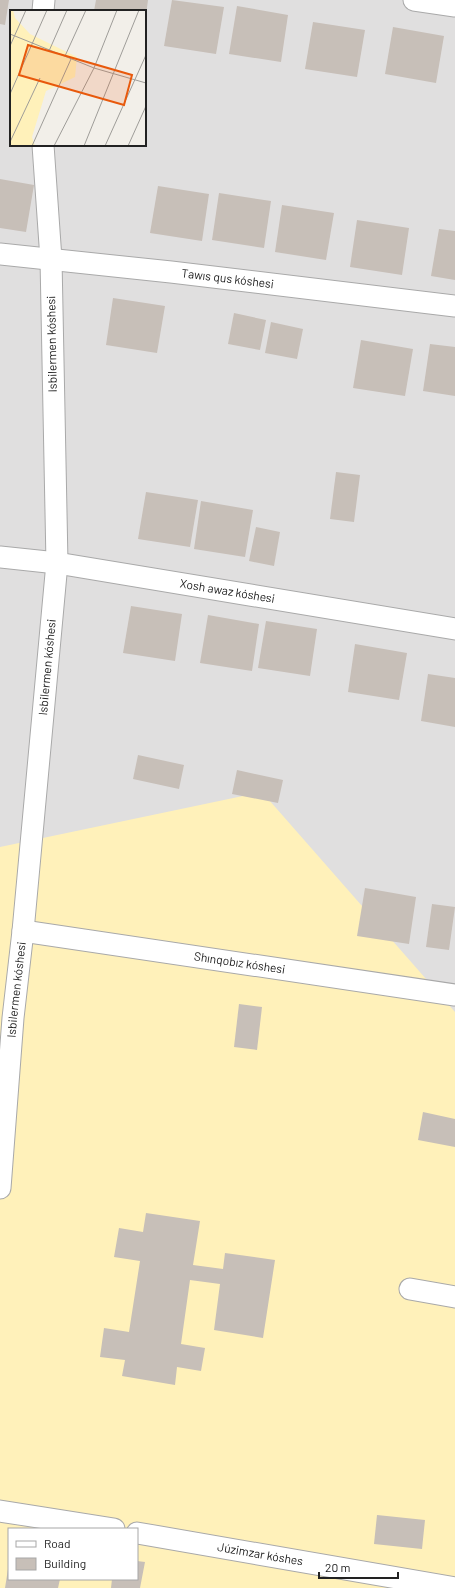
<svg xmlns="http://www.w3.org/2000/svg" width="455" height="1588" font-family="Barlow,sans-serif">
	<rect width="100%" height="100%" fill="#f2efe9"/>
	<path fill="#e0dfdf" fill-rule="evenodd" d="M0 0H455V1588H0ZM11 11H145V145H11ZM9 1529H137V1579H9Z"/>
	<path fill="#fff1ba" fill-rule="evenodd" d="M262 792 455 1012V1588H0V847ZM9 1529H137V1579H9Z"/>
	<g fill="#c7bfb8">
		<path d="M0 0H9L5 25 0 24Z"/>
		<path d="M96 0H148L146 15 145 11H94Z"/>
		<path d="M172 0 224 7 216 54 164 46Z"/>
		<path d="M237 6 288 15 281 62 229 54Z"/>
		<path d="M313 22 365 30 357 77 305 69Z"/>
		<path d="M393 27 444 36 436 83 385 74Z"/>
		<path d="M0 179 34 185 26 232 0 228Z"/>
		<path d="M158 186 209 194 202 241 150 233Z"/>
		<path d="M219 193 271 201 264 248 212 240Z"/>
		<path d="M282 205 334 213 326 260 275 252Z"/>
		<path d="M357 220 409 228 402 275 350 267Z"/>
		<path d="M439 229 455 231V280L431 276Z"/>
		<path d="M113 298 165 306 157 353 106 345Z"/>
		<path d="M234 313 266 320 260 350 228 344Z"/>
		<path d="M271 322 303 329 297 359 265 353Z"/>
		<path d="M361 340 413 349 405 396 353 388Z"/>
		<path d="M430 344 455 347V396L423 391Z"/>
		<path d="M336 472 360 475 354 522 330 519Z"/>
		<path d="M146 492 198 500 190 547 138 539Z"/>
		<path d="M201 501 253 510 245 557 194 549Z"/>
		<path d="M256 527 280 532 274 566 249 561Z"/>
		<path d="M131 606 182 614 175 661 123 653Z"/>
		<path d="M208 615 259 624 252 671 200 663Z"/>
		<path d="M266 621 317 629 310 676 258 668Z"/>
		<path d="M355 644 407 653 399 700 348 692Z"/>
		<path d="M428 674 455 678V727L421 721Z"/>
		<path d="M138 755 184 765 179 789 133 779Z"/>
		<path d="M237 770 283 780 278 803 232 794Z"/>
		<path d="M365 888 416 897 409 944 357 936Z"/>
		<path d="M432 904 455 907 449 950 426 947Z"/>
		<path d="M239 1004 262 1007 257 1050 234 1047Z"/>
		<path d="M423 1112 455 1119V1147L418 1140Z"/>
		<path d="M146 1213 200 1221 193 1265 223 1269 225 1253 275 1260 263 1338 214 1330 220 1284 190 1280 181 1344 205 1348 201 1371 177 1367 175 1385 122 1376 125 1360 100 1357 104 1328 129 1332 140 1261 114 1257 119 1228 143 1232Z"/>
		<path d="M377 1515 425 1520 422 1549 374 1544Z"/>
		<path d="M137 1561 145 1562 140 1588H111L112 1579H137Z"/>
		<path d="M8 1569 9 1579H60L58 1588H5Z"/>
	</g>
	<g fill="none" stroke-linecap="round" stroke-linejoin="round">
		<defs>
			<g id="minor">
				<path d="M414 0 455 6"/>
				<path d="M43 11 44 0"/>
				<path id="s1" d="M0 254 171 272 455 306"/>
				<path id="s2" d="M0 557 57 563 455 629"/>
				<path id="s3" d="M23 931 455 995"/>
				<path id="s4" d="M0 1188 13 1018 23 931 57 563 51 259 43 145"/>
				<path d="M410 1289 455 1297"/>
				<path d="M0 1511 114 1529"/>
				<path id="s5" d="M137 1533 455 1588"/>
			</g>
		</defs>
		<use href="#minor" stroke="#a9a9a9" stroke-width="23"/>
		<use href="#minor" stroke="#fff" stroke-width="21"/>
	</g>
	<g text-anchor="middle" stroke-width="3" stroke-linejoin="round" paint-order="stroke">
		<g font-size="12" fill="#222" stroke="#fff">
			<text dy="4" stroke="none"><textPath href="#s1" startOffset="229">Tawıs qus kóshesi</textPath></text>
			<text transform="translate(52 344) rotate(-91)" y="4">Isbilermen kóshesi</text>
			<text dy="4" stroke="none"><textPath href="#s2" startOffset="230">Xosh awaz kóshesi</textPath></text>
			<text dy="4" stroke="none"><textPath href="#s4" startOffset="523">Isbilermen kóshesi</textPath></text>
			<text dy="4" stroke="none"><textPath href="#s3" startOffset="219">Shınqobız kóshesi</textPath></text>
			<text dy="4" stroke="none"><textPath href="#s4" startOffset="199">Isbilermen kóshesi</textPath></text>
			<text dy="4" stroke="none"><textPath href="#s5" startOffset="125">Júzimzar kóshes</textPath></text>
		</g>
	</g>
	<g transform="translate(10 10)">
		<rect width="136" height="136" fill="#f2efe9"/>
		<path d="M0 0H3L5 8 20 24 67 47 65 67 36 81 22 127 25 136H0Z" fill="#fff1ba"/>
		<path fill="none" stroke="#9f9d99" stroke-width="1" d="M0 24 84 58 136 73M0 36 16 0M39 41 57 0M55 46 76 0M0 84 37 0M0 132 30 68M22 136 61 49M44 136 84 58 107 0M74 136 129 0M95 136 136 45M118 136 136 96"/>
		<path fill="#e8590c" fill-opacity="0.15" stroke="#e8590c" stroke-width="2" d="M18 35 122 65 114 95 9 65Z"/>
		<rect width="136" height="136" fill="none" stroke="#222" stroke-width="2"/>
	</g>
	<rect x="8" y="1528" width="130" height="52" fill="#ffffff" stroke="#a7a7a7"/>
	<rect x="16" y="1541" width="20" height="6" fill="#ffffff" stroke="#a7a7a7"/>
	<text x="44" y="1548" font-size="12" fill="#222222">Road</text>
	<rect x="16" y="1558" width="20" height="12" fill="#c7bfb8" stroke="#a7a7a7"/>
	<text x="44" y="1568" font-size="12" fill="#222222">Building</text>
	<path d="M319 1572v6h79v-6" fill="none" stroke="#222222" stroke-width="2"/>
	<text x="325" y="1572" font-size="12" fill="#222222" stroke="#ffffff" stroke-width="3" paint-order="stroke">20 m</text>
</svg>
